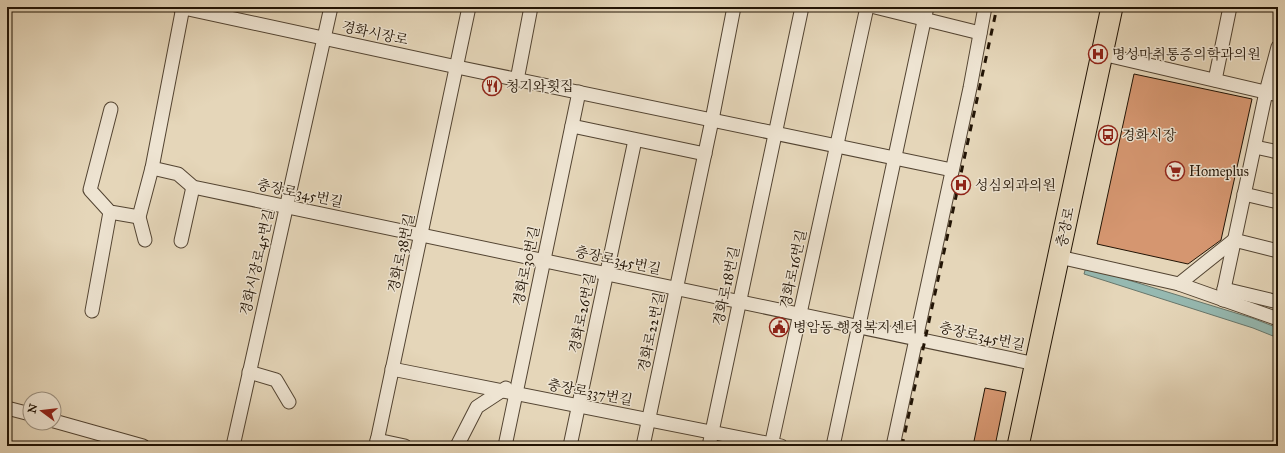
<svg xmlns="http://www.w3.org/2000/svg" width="1285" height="453" font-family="'IM FELL Great Primer','Noto Serif KR',serif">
	<rect width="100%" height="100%" fill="#e5d6b9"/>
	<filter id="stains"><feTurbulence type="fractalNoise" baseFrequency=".005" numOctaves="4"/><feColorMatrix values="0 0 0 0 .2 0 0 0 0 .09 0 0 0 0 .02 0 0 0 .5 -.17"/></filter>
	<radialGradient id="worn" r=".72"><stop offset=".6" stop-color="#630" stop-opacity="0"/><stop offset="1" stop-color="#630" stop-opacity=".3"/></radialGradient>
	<path fill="#96b9b1" stroke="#68776c" d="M1086 267 1252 318 1278 328V338L1253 328 1084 274Z"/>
	<g fill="#d59670" stroke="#221405">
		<path d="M1134 74 1252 99 1221 240 1188 264 1097 244Z"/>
		<path d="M985 388 1006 392 995 446H973Z"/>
	</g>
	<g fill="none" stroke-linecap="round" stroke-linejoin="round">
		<defs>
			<g id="street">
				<path d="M179 7 457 67 952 170"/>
				<path d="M183 7 152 168 178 174 193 187 1036 364"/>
				<path d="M875 7 980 33"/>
				<path d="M1102 54 1278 95"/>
				<path d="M517 80 531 7"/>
				<path d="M1215 80 1230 7"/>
				<path d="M111 109 90 190 110 212 139 217"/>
				<path d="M572 126 705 154"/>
				<path d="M1255 147 1278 152"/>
				<path d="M1244 194 1278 202"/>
				<path d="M145 240 139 217 152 168"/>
				<path d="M181 241 193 187"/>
				<path d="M1059 257 1179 284 1278 319"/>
				<path d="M1179 284 1234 240 1278 251"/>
				<path d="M1224 289 1278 302"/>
				<path d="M1223 300 1224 289 1266 92 1278 47"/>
				<path d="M92 311 110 212"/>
				<path d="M392 369 781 446"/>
				<path d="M249 372 276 380 289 402"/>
				<path d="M7 408 30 414"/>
				<path d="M54 421 143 446"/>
				<path d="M377 440 405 446"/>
				<path d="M233 446 331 7"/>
				<path d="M376 446 469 7"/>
				<path d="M457 446 477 407 506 388"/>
				<path d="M505 446 579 92"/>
				<path d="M570 446 635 140"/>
				<path d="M643 446 712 120 734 7"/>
				<path d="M709 446 802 7"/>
				<path d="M771 446 867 7"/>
				<path d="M833 446 927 7"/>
				<path d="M893 446 970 88 985 7"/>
			</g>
			<path id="primary" d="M1018 446 1112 7"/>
		</defs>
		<use href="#street" stroke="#534432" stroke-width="15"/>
		<use href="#primary" stroke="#221405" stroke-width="23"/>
		<use href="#street" stroke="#eee4d2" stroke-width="13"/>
		<use href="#primary" stroke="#e5d6b9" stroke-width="21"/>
		<path stroke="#221405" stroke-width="3" stroke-dasharray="7 7" stroke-linecap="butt" d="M902 446 997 7"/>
	</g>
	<defs>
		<symbol id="hospital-ring" viewBox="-11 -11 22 22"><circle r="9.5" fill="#eee4d2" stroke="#8f2418" stroke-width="1.5"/><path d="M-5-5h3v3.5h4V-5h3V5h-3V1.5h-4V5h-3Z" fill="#8f2418"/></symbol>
		<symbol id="restaurant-ring" viewBox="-11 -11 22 22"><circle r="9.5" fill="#eee4d2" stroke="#8f2418" stroke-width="1.5"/><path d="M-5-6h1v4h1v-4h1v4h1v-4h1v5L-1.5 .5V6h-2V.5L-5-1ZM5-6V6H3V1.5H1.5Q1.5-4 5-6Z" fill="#8f2418"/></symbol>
		<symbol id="bus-ring" viewBox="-11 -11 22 22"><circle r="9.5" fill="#eee4d2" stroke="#8f2418" stroke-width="1.5"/><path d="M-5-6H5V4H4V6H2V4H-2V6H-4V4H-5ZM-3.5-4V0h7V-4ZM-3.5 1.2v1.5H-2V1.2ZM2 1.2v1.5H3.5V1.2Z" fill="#8f2418"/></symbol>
		<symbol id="supermarket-ring" viewBox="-11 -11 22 22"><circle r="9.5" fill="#eee4d2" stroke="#8f2418" stroke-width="1.5"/><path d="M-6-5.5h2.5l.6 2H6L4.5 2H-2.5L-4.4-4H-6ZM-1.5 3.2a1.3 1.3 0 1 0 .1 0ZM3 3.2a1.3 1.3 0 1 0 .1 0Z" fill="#8f2418"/></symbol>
		<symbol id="civic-ring" viewBox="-11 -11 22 22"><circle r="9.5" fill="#eee4d2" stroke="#8f2418" stroke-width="1.5"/><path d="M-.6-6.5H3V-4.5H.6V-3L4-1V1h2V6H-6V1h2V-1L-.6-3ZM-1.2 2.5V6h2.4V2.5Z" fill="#8f2418"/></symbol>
	</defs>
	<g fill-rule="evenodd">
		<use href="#hospital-ring" x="1087" y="43" width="22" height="22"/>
		<use href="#restaurant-ring" x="481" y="75" width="22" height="22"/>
		<use href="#bus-ring" x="1097" y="124" width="22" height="22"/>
		<use href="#supermarket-ring" x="1164" y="160" width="22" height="22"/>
		<use href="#hospital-ring" x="950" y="174" width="22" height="22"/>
		<use href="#civic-ring" x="768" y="316" width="22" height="22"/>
	</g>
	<g text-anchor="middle" stroke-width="3" stroke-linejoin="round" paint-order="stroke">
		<g font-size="14" fill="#221405" stroke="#eee4d2">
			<text transform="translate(375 33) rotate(12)" y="5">경화시장로</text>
			<text transform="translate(300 193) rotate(12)" y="5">충장로345번길</text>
			<text transform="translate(1065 227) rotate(-78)" y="5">충장로</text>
			<text transform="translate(401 253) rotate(-78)" y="5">경화로38번길</text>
			<text transform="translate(618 260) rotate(12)" y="5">충장로345번길</text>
			<text transform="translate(257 262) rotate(-77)" y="5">경화시장로45번길</text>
			<text transform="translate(526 266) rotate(-78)" y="5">경화로30번길</text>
			<text transform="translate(793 269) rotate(-78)" y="5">경화로16번길</text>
			<text transform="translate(726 286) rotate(-78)" y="5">경화로18번길</text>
			<text transform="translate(582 313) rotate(-78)" y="5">경화로26번길</text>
			<text transform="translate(651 332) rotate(-78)" y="5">경화로22번길</text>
			<text transform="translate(982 336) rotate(12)" y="5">충장로345번길</text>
			<text transform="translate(590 392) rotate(11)" y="5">충장로337번길</text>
		</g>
		<g font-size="14" fill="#221405" stroke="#eee4d2" text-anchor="start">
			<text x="1112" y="59">명성마취통증의학과의원</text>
			<text x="506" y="91">청기와횟집</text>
			<text x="1122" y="140">경화시장</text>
			<text x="1189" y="176">Homeplus</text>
			<text x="975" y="190">성심외과의원</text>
			<text x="793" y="332">병암동 행정복지센터</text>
		</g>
	</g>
	<rect width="1285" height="453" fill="none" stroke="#e5d6b9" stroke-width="24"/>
	<rect x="8" y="8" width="1269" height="437" fill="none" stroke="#221405" stroke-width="2"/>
	<rect x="12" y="12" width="1261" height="429" fill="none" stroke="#221405"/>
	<g transform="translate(42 411) rotate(285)"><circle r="19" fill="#eee4d2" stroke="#9c9180"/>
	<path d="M0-3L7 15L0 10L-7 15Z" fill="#8f2418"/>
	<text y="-6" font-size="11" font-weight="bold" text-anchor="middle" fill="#221405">N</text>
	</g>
	<rect width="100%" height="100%" filter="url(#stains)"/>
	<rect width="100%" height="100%" fill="url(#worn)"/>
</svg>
